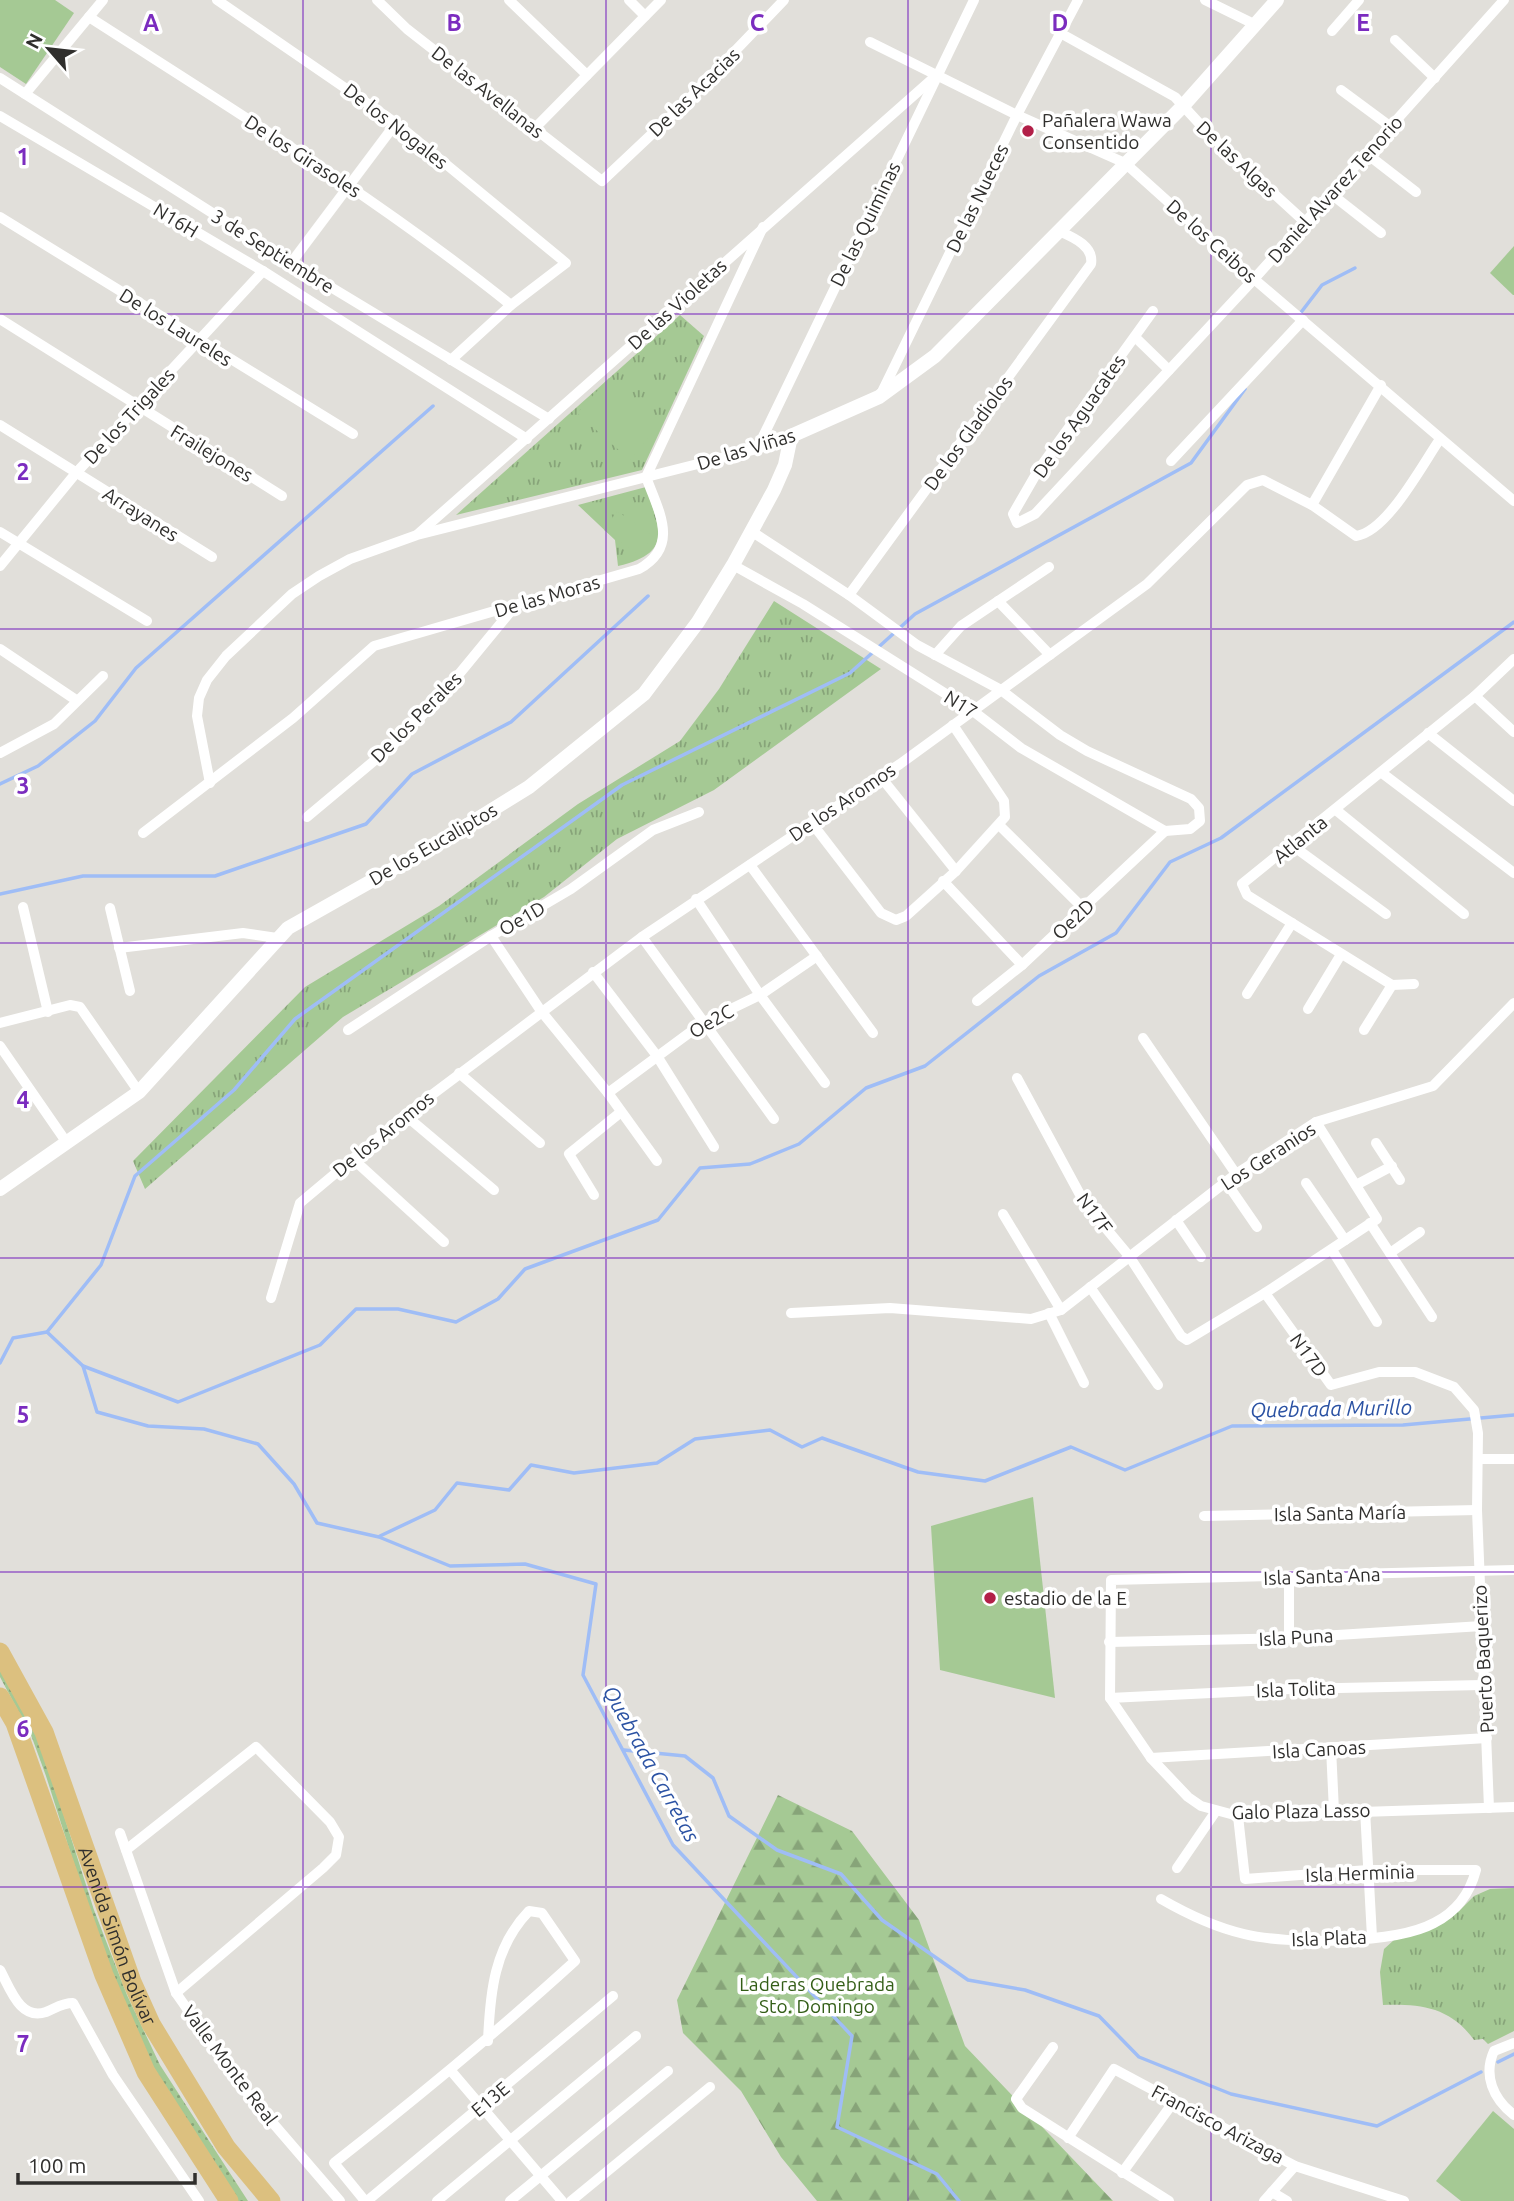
<svg xmlns="http://www.w3.org/2000/svg" width="1514" height="2201" font-family="Ubuntu,sans-serif">
	<defs>
		<pattern id="grass-dots" width="8" height="8" patternUnits="userSpaceOnUse" patternTransform="scale(1.75)"><rect width="8" height="8" fill="#a5c994"/><path d="M2 2h.1M6 6h.1" fill="none" stroke="#87a479" stroke-width="1.8" stroke-linecap="round"/></pattern>
		<pattern id="forest-firs" width="22" height="20" patternUnits="userSpaceOnUse" patternTransform="scale(1.75)"><rect width="22" height="20" fill="#a5c994"/><path d="M5 1l3.5 6h-7zM16 11l3.5 6h-7z" fill="#87a479"/></pattern>
		<pattern id="park-tufts" width="24" height="20" patternUnits="userSpaceOnUse" patternTransform="scale(1.75)"><rect width="24" height="20" fill="#a5c994"/><path d="M3 7l-1-3M5 7V3M7 7l1-3M15 17l-1-3M17 17v-4M19 17l1-3" fill="none" stroke="#87a479"/></pattern>
	</defs>
	<rect width="100%" height="100%" fill="#e1dfda"/>
	<path fill="url(#grass-dots)" d="M0 1664 38 1734 94 1910 127 1995 160 2065 248 2201H238L153 2069 108 1971 46 1776 31 1735 0 1677Z"/>
	<path fill="url(#forest-firs)" d="M778 1795 852 1831 919 1920 965 2046 1113 2201H817L781 2157 741 2091 683 2033 677 2000Z"/>
	<g fill="url(#park-tufts)">
		<path d="M680 315 704 336 642 470 456 515Z"/>
		<path d="M646 487C660 530 673 553 618 566L615 540 578 505Z"/>
		<path d="M774 601 881 669 714 790 617 839 544 897 343 1017 145 1189 133 1161 305 987 439 906 578 804 680 741 719 689Z"/>
		<path d="M1514 1888V2031L1488 2044 1483 2039 1474 2040C1450 2007 1421 2004 1383 2005L1380 1972 1384 1949 1394 1940 1459 1911 1474 1896 1490 1889Z"/>
	</g>
	<g fill="#a5c994">
		<path d="M0 0H55L74 13 26 84 0 67Z"/>
		<path d="M1514 246V295H1513L1490 273Z"/>
		<path d="M609 378 660 423 630 460 577 413Z"/>
		<path d="M617 511 653 536 639 555 604 530Z"/>
		<path d="M1033 1497 1055 1698 940 1670 931 1526Z"/>
		<path d="M1493 2111 1514 2129V2201H1461L1436 2181Z"/>
	</g>
	<g fill="none" stroke-linecap="round" stroke-linejoin="round">
		<g stroke="#9fbdf6" stroke-width="3.5">
			<path d="M1299 315 1322 285 1355 268"/>
			<path d="M0 784 38 766 95 721 136 668 433 406"/>
			<path d="M0 894 83 876H215L366 824 412 774 511 722 648 596"/>
			<path d="M47 1332 101 1265 135 1176 234 1090 295 1019 622 785 850 673 915 614 1191 463 1245 389"/>
			<path d="M0 1363 13 1338 47 1332 83 1366 97 1412 148 1426 204 1429 258 1444 294 1484 317 1523 379 1537 450 1566 525 1564 596 1584 583 1675 673 1845 852 2036 837 2127 937 2174 959 2201"/>
			<path d="M83 1366 178 1402 320 1345 356 1309H398L456 1322 498 1299 525 1269 658 1220 700 1168 750 1164 799 1144 866 1088 925 1066 1039 976 1116 933 1170 862 1221 838 1514 622"/>
			<path d="M380 1536 435 1510 457 1483 509 1490 531 1465 574 1473 657 1463 695 1439 770 1430 802 1447 822 1438 918 1472 985 1481 1071 1447 1125 1470 1232 1426 1403 1425 1514 1415"/>
			<path d="M624 1750 685 1756 713 1778 729 1816 777 1850 841 1874 882 1920 968 1980 1025 1990 1099 2016 1139 2057 1231 2094 1377 2126 1481 2072"/>
			<path d="M1498 2062 1514 2054"/>
		</g>
		<g stroke="#fff" stroke-width="10">
			<path d="M217 0 396 123 566 263 511 305 451 360"/>
			<path d="M377 0 407 29 602 181 688 100 784 0"/>
			<path d="M509 0 587 75"/>
			<path d="M629 0 645 16"/>
			<path d="M1205 0 1256 25"/>
			<path d="M89 17C232 109 377 198 511 305"/>
			<path d="M1332 31 1359 0"/>
			<path d="M1062 34 1175 97 1209 134 1305 222"/>
			<path d="M1395 40 1435 78"/>
			<path d="M870 42 1017 115 1125 163 1254 279 1514 501"/>
			<path d="M0 78 291 263 549 419"/>
			<path d="M1341 90 1391 127"/>
			<path d="M25 94 103 0"/>
			<path d="M0 116 263 271 527 439"/>
			<path d="M534 129 661 0"/>
			<path d="M1367 154 1416 192"/>
			<path d="M1330 193 1381 233"/>
			<path d="M0 217 353 434"/>
			<path d="M291 263 396 123"/>
			<path d="M1153 311 1039 469 1013 514 1017 523 1035 514 1254 279 1504 0"/>
			<path d="M0 319 282 496"/>
			<path d="M1135 337 1169 370"/>
			<path d="M881 394 1017 115 1078 0"/>
			<path d="M0 425 212 557"/>
			<path d="M757 449 974 0"/>
			<path d="M1171 461 1303 320"/>
			<path d="M1312 505 1381 385"/>
			<path d="M0 532 147 621"/>
			<path d="M418 534 938 74"/>
			<path d="M733 565 803 604 973 711 1021 748 1165 831 1190 829 1200 821 1199 808 1191 799 1087 751 1060 735 1001 690 917 645 849 595 751 531"/>
			<path d="M0 566 76 473 263 271"/>
			<path d="M849 595 1091 264C1094 247 1075 238 1061 232"/>
			<path d="M998 601 1050 655"/>
			<path d="M0 649 76 700"/>
			<path d="M935 655 961 626 1049 567"/>
			<path d="M1475 696 1514 732"/>
			<path d="M1428 733 1514 801"/>
			<path d="M0 753 54 724 103 676"/>
			<path d="M1382 773 1514 873"/>
			<path d="M880 776 956 871"/>
			<path d="M210 783 197 716 199 698 207 680 226 656 292 594 319 576 350 559 417 535 757 449 791 436"/>
			<path d="M1336 810 1464 914"/>
			<path d="M307 817 393 745 441 696 515 606"/>
			<path d="M811 822 881 913 896 920 906 916 956 871 1005 817 1004 801 953 725"/>
			<path d="M999 825 1084 909"/>
			<path d="M143 833 293 718 374 646 639 569C680 546 659 512 646 477L763 227"/>
			<path d="M1293 846 1386 914"/>
			<path d="M750 865 873 1033"/>
			<path d="M943 881 1022 965"/>
			<path d="M696 899 760 995 825 1083"/>
			<path d="M23 907 48 1012"/>
			<path d="M110 908 130 991"/>
			<path d="M491 936 541 1011 608 1093 704 1022 760 995 817 956"/>
			<path d="M642 937 774 1119"/>
			<path d="M119 948 243 933 277 938"/>
			<path d="M593 972 657 1056 714 1147"/>
			<path d="M1414 984 1392 985 1247 895 1242 884 1475 696 1514 659"/>
			<path d="M1247 994 1292 923"/>
			<path d="M977 1001 1022 965 1165 831"/>
			<path d="M1308 1009 1340 956"/>
			<path d="M0 1023 70 1005 80 1007 139 1092"/>
			<path d="M348 1030 491 936 571 889 653 830 699 812"/>
			<path d="M1364 1030 1392 985"/>
			<path d="M1143 1038 1236 1174"/>
			<path d="M0 1046 67 1143"/>
			<path d="M459 1073 540 1143"/>
			<path d="M1017 1078 1084 1202 1129 1256 1181 1336 1187 1340 1265 1293 1377 1219 1316 1122"/>
			<path d="M608 1093 657 1161"/>
			<path d="M405 1115 494 1190"/>
			<path d="M1376 1143 1400 1180"/>
			<path d="M353 1159 444 1242"/>
			<path d="M1226 1182 1257 1227"/>
			<path d="M1306 1183 1345 1240"/>
			<path d="M1356 1185 1392 1166"/>
			<path d="M594 1195 569 1154 621 1112"/>
			<path d="M1003 1214 1061 1310"/>
			<path d="M1176 1220 1201 1257"/>
			<path d="M1370 1223 1432 1317"/>
			<path d="M1332 1250 1377 1322"/>
			<path d="M1390 1253 1420 1232"/>
			<path d="M1090 1287 1158 1385"/>
			<path d="M1265 1293 1331 1385 1379 1372H1415L1454 1387 1474 1410 1478 1433 1477 1510 1489 1808"/>
			<path d="M271 1298 300 1203 405 1115 642 937 900 764 1147 584 1247 485 1263 480 1312 505 1356 536C1387 532 1422 465 1440 439"/>
			<path d="M791 1313 890 1308 1031 1319 1061 1310 1236 1174 1316 1122 1433 1086 1514 1003"/>
			<path d="M1049 1313 1084 1383"/>
			<path d="M1479 1459H1514"/>
			<path d="M1204 1516 1477 1510"/>
			<path d="M1514 1570 1111 1580 1110 1698 1151 1758 1188 1797 1201 1806 1238 1816 1514 1807"/>
			<path d="M1289 1577V1638"/>
			<path d="M1109 1642 1289 1638 1482 1626"/>
			<path d="M1110 1698 1291 1689 1483 1685"/>
			<path d="M1331 1748 1334 1811"/>
			<path d="M1151 1758 1487 1738"/>
			<path d="M1365 1810 1372 1937"/>
			<path d="M120 1833 176 1993 241 2086 340 2201"/>
			<path d="M126 1850 256 1747 330 1822 339 1837 336 1855 323 1868 176 1993"/>
			<path d="M1177 1868 1216 1811"/>
			<path d="M1161 1899C1187 1914 1214 1927 1244 1934 1288 1945 1395 1944 1434 1923 1456 1912 1470 1893 1476 1870H1368L1245 1879 1238 1816"/>
			<path d="M0 1970C10 1988 20 2021 46 2012 56 2008 62 2003 73 2003L113 2075 199 2201"/>
			<path d="M1514 2043 1494 2051C1483 2075 1493 2099 1514 2115"/>
			<path d="M1053 2047 1016 2099 1022 2108 1169 2201"/>
			<path d="M452 2072 562 2201"/>
			<path d="M1068 2138 1114 2069 1295 2166 1404 2201"/>
			<path d="M1122 2173 1175 2100"/>
			<path d="M1272 2192 1287 2201"/>
			<path d="M365 2201 334 2163C417 2098 497 2032 575 1961L542 1913 529 1911C494 1947 490 1993 488 2041"/>
			<path d="M367 2201 613 1996"/>
			<path d="M437 2201 636 2036"/>
			<path d="M510 2201 668 2071"/>
			<path d="M571 2201 710 2087"/>
			<path d="M1264 2201 1295 2166"/>
		</g>
		<path stroke="#fff" stroke-width="14" d="M0 1189 139 1092 288 928 437 844 529 787 644 694 698 622 733 565 774 490 785 465 791 436 879 397 935 356 1182 107 1277 0"/>
		<g stroke="#dcc07f" stroke-width="19">
			<path id="s1" d="M0 1652 44 1732 132 1982 151 2024 226 2147 271 2201"/>
			<path d="M0 1697 15 1723 104 1975 146 2072 229 2201"/>
		</g>
	</g>
	<path fill="none" stroke="#7b2cbf" stroke-width="2" stroke-opacity="0.55" d="M303 0V2201M606 0V2201M908 0V2201M1211 0V2201M0 314H1514M0 629H1514M0 943H1514M0 1258H1514M0 1572H1514M0 1887H1514"/>
	<g fill="#b22048" stroke="#fff" stroke-width="2.5">
		<circle cx="1028" cy="131" r="7"/>
		<circle cx="990" cy="1598" r="7"/>
	</g>
	<g text-anchor="middle" stroke-width="7" stroke-linejoin="round" paint-order="stroke">
		<g font-size="19" fill="#302f2d" stroke="#fff">
			<text transform="translate(488 92) rotate(38)" y="7">De las Avellanas</text>
			<text transform="translate(694 92) rotate(-44)" y="7">De las Acacias</text>
			<text transform="translate(396 126) rotate(38)" y="7">De los Nogales</text>
			<text transform="translate(303 156) rotate(33)" y="7">De los Girasoles</text>
			<text transform="translate(1237 159) rotate(43)" y="7">De las Algas</text>
			<text transform="translate(1335 189) rotate(-48)" y="7">Daniel Alvarez Tenorio</text>
			<text transform="translate(977 198) rotate(-64)" y="7">De las Nueces</text>
			<text transform="translate(176 220) rotate(31)" y="7">N16H</text>
			<text transform="translate(865 224) rotate(-64)" y="7">De las Quiminas</text>
			<text transform="translate(1212 241) rotate(42)" y="7">De los Ceibos</text>
			<text transform="translate(273 251) rotate(32)" y="7">3 de Septiembre</text>
			<text transform="translate(677 304) rotate(-42)" y="7">De las Violetas</text>
			<text transform="translate(176 327) rotate(32)" y="7">De los Laureles</text>
			<text transform="translate(129 416) rotate(-47)" y="7">De los Trigales</text>
			<text transform="translate(1079 416) rotate(-55)" y="7">De los Aguacates</text>
			<text transform="translate(968 433) rotate(-54)" y="7">De los Gladiolos</text>
			<text transform="translate(746 449) rotate(-17)" y="7">De las Viñas</text>
			<text transform="translate(212 453) rotate(31)" y="7">Frailejones</text>
			<text transform="translate(141 514) rotate(32)" y="7">Arrayanes</text>
			<text transform="translate(547 596) rotate(-16)" y="7">De las Moras</text>
			<text transform="translate(961 704) rotate(32)" y="7">N17</text>
			<text transform="translate(416 717) rotate(-45)" y="7">De los Perales</text>
			<text transform="translate(842 802) rotate(-34)" y="7">De los Aromos</text>
			<text transform="translate(1300 839) rotate(-39)" y="7">Atlanta</text>
			<text transform="translate(433 844) rotate(-30)" y="7">De los Eucaliptos</text>
			<text transform="translate(522 918) rotate(-30)" y="7">Oe1D</text>
			<text transform="translate(1073 919) rotate(-43)" y="7">Oe2D</text>
			<text transform="translate(711 1021) rotate(-30)" y="7">Oe2C</text>
			<text transform="translate(383 1134) rotate(-39)" y="7">De los Aromos</text>
			<text transform="translate(1268 1156) rotate(-33)" y="7">Los Geranios</text>
			<text transform="translate(1095 1213) rotate(53)" y="7">N17F</text>
			<text transform="translate(1309 1355) rotate(54)" y="7">N17D</text>
			<text transform="translate(1340 1513) rotate(-1)" y="7">Isla Santa María</text>
			<text transform="translate(1322 1576) rotate(-2)" y="7">Isla Santa Ana</text>
			<text transform="translate(1296 1637) rotate(-3)" y="7">Isla Puna</text>
			<text transform="translate(1483 1659) rotate(-93)" y="7">Puerto Baquerizo</text>
			<text transform="translate(1296 1689) rotate(-2)" y="7">Isla Tolita</text>
			<text transform="translate(1319 1749) rotate(-3)" y="7">Isla Canoas</text>
			<text transform="translate(1301 1811) rotate(-1)" y="7">Galo Plaza Lasso</text>
			<text transform="translate(1360 1873) rotate(-2)" y="7">Isla Herminia</text>
			<text dy="7" stroke="none"><textPath href="#s1" startOffset="308">Avenida Simón Bolívar</textPath></text>
			<text transform="translate(1329 1938) rotate(-2)" y="7">Isla Plata</text>
			<text transform="translate(230 2065) rotate(53)" y="7">Valle Monte Real</text>
			<text transform="translate(490 2099) rotate(-40)" y="7">E13E</text>
			<text transform="translate(1218 2124) rotate(28)" y="7">Francisco Arizaga</text>
		</g>
		<g font-size="19" fill="#302f2d" stroke="#fff" text-anchor="start">
			<text x="1042" y="127">Pañalera Wawa<tspan x="1042" dy="22">Consentido</tspan></text>
			<text x="1004" y="1605">estadio de la E</text>
		</g>
		<g font-size="19" fill="#335e17" stroke="#fff">
			<text x="817" y="1991">Laderas Quebrada<tspan x="817" dy="22">Sto. Domingo</tspan></text>
		</g>
		<g font-size="21" font-style="italic" fill="#2b52a3" stroke="#fff">
			<text transform="translate(1331 1409) rotate(-1)" y="7">Quebrada Murillo</text>
			<text transform="translate(651 1764) rotate(61)" y="7">Quebrada Carretas</text>
		</g>
	</g>
	<g font-size="23" text-anchor="middle" font-weight="bold" fill="#7b2cbf" stroke="#fff" stroke-width="7" stroke-linejoin="round" paint-order="stroke">
		<text x="151" y="31">A</text>
		<text x="454" y="31">B</text>
		<text x="757" y="31">C</text>
		<text x="1060" y="31">D</text>
		<text x="1363" y="31">E</text>
		<text x="23" y="165">1</text>
		<text x="23" y="480">2</text>
		<text x="23" y="794">3</text>
		<text x="23" y="1108">4</text>
		<text x="23" y="1423">5</text>
		<text x="23" y="1737">6</text>
		<text x="23" y="2052">7</text>
	</g>
	<g transform="translate(49 49) rotate(298)" stroke="#ffffff" stroke-width="5" paint-order="stroke">
	<path d="M0-5L12 26L0 18L-12 26Z" fill="#302f2d"/>
	<text y="-10" font-size="19" font-weight="bold" text-anchor="middle" fill="#302f2d">N</text>
	</g>
	<path d="M18 2173v10h177v-10" fill="none" stroke="#302f2d" stroke-width="3.5"/>
	<text x="28" y="2173" font-size="21" fill="#302f2d" stroke="#ffffff" stroke-width="5" paint-order="stroke">100 m</text>
</svg>
